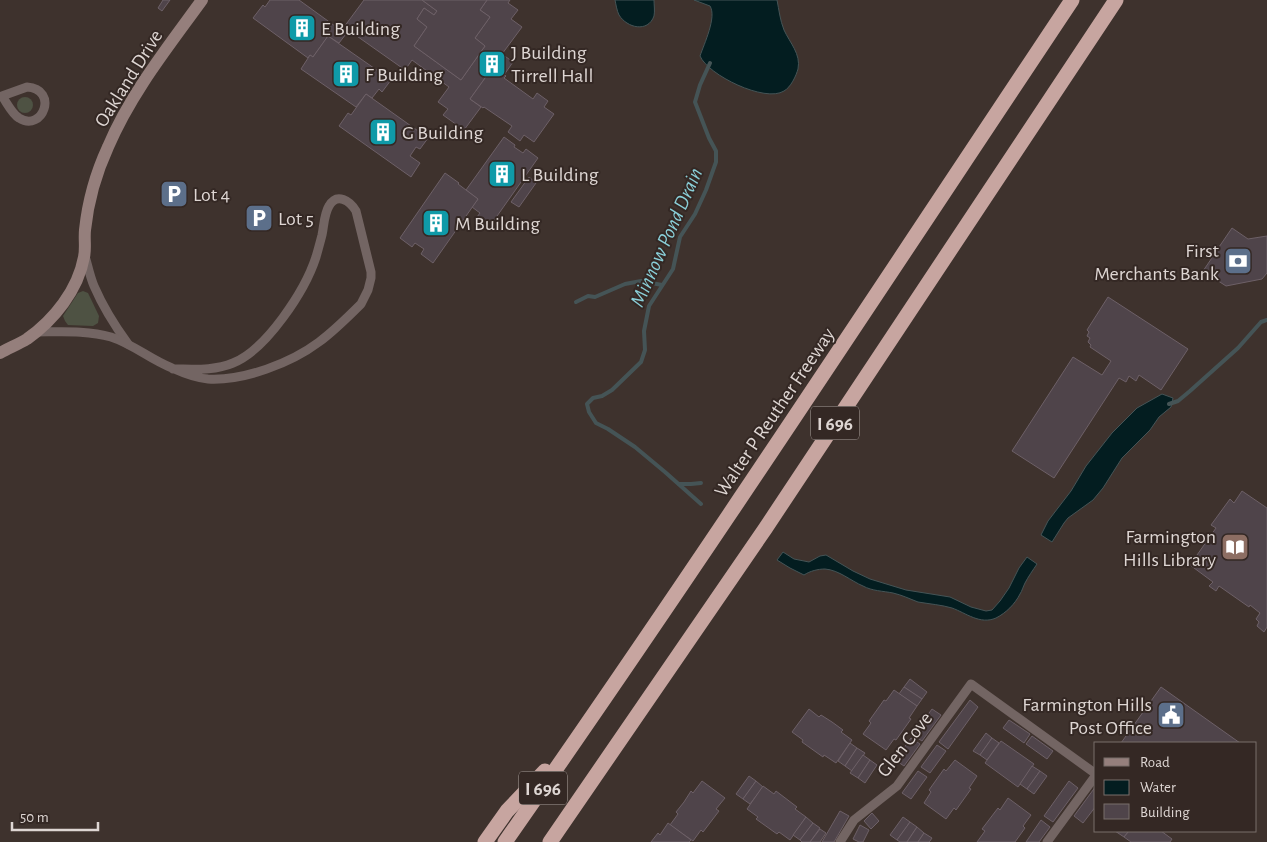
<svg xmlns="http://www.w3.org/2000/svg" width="1267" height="842" font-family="'Alegreya Sans',sans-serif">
	<rect width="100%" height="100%" fill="#3e322d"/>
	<g fill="#4e5243">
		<circle cx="25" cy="105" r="8"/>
		<path d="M83 291 88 293 99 316 98 323 93 326 68 325 65 321 63 316 78 293Z"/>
	</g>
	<g fill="#031d20" stroke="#455456">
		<path d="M615 0H654C654 5 655 11 654 16 648 33 627 28 619 15 617 11 616 5 615 0Z"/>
		<path d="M694 0H777C779 10 780 20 784 30 790 43 801 54 798 69 796 76 791 87 784 91 765 103 708 75 700 56 704 44 717 17 710 6Z"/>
		<path d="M1162 394 1173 398 1171 407 1159 417 1150 430 1122 458 1103 488 1093 500 1068 518 1064 523 1052 542 1041 535 1048 521 1071 491 1086 466 1112 433 1137 408Z"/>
		<path d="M783 552 794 559 809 562 820 556 826 555 853 571 870 579 906 590 950 597 971 607 986 611 992 610 1000 601 1009 588 1019 568 1027 557 1037 564C1033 570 1028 577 1025 583 1023 587 1022 591 1020 594 1015 604 1006 613 996 618 980 625 966 613 952 608 942 605 930 604 918 602 910 599 902 595 893 593 883 591 872 591 863 586 851 581 839 570 825 569 818 569 810 571 804 575L790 568 777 560Z"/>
	</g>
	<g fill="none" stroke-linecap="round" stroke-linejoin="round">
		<g stroke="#455456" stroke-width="4">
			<path d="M576 302 588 296 595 297 625 284 641 281 662 285"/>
			<path d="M1169 404 1178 401 1190 391 1238 348 1261 322 1267 320"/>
			<path d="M679 484H691L701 483"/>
			<path d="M701 504 665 472 635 447 608 429 596 423 589 412 587 404 593 398 602 396 612 390 641 362 645 350 644 331 649 306 673 269 680 237 695 214 706 190 716 162V151L709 138 695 102 700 85 710 63"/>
		</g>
	</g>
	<g fill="#4f444a" stroke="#6d6067">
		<path d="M163 0H170L162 11 158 8Z"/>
		<path d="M270 0H299L346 34 339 43 328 36 313 57 310 55 308 58 253 18 263 5 265 7Z"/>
		<path d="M364 0H422L437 11 434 15 424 8 417 19 427 27 414 46 461 80 485 46 475 38 490 17 480 10 487 0H510L508 3 518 10 511 19 522 27 502 54 513 62 504 75 493 67 470 99 481 107 464 130 443 115 448 109 438 102 449 87 412 60 405 70 344 27Z"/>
		<path d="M422 0H487L480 10 490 17 475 38 485 46 461 80 414 46 427 27 417 19 424 8 434 15 437 11Z"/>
		<path d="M328 36 391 80 382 92 379 89 372 98 366 94 356 107 301 69 310 55 313 57Z"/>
		<path d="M493 67 506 76 504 78 533 99 537 93 548 101 544 107 554 114 534 142 524 135 520 141 508 132 512 126 484 107 483 108 470 99Z"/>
		<path d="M366 94 428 138 420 149 416 147 410 156 420 163 411 177 339 126 348 113 351 115Z"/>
		<path d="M504 137 515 145 514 147 523 153 526 149 538 158 490 226 477 217 480 213 472 207 478 199 466 190Z"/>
		<path d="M445 173 459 183 458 184 478 199 433 263 421 254 424 249 415 243 412 247 400 238Z"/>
		<path d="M529 177 536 183 519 207 511 202Z"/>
		<path d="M1232 228 1248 239 1267 236V273L1262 279 1226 286 1203 271 1216 252 1213 250 1216 245 1219 247Z"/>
		<path d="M1108 297 1188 349 1161 390 1139 375 1136 381 1129 376 1126 382 1119 378 1054 478 1012 451 1073 357 1102 375 1111 361 1090 347 1091 345 1088 342 1090 338 1087 336 1089 332 1087 330Z"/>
		<path d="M1242 491 1267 508V627L1264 632 1257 626 1259 622 1256 619 1260 613 1250 605 1249 607 1219 586 1216 591 1209 586 1213 582 1190 565 1216 528 1211 525 1230 499 1234 503Z"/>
		<path d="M910 679 927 692 922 699 904 687Z"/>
		<path d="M904 687 922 699 917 706 899 694Z"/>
		<path d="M1161 687 1240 743H1121Z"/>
		<path d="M894 690 917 706 909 718 911 719 896 740 894 739 886 750 863 734 871 723 869 721 884 700 886 701Z"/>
		<path d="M970 700 978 707 948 749 939 742Z"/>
		<path d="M809 709 819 717 821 715 832 722 843 730 841 732 852 740 836 763 824 755 823 757 802 742 803 740 792 732Z"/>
		<path d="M932 709 941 715 922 741 913 735Z"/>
		<path d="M1009 720 1030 734 1024 743 1003 728Z"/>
		<path d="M986 733 992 738 980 755 973 751Z"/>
		<path d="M1032 736 1053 751 1047 759 1026 744Z"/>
		<path d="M911 738 920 744 904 766 895 760Z"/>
		<path d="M992 738 999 743 987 760 980 755Z"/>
		<path d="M1001 741 1034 764 1018 787 985 763Z"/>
		<path d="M850 743 857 748 845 766 838 761Z"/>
		<path d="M937 745 946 751 930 773 921 767Z"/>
		<path d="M857 748 865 753 852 771 845 766Z"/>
		<path d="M863 755 870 760 858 778 850 773Z"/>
		<path d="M870 760 877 765 865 783 858 778Z"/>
		<path d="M955 760 977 776 969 788 971 789 956 810 954 808 946 819 924 803 931 792 929 790 944 769 946 771Z"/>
		<path d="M1032 766 1040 771 1027 789 1020 784Z"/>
		<path d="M918 771 927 777 911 799 902 793Z"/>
		<path d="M1040 771 1047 776 1034 794 1027 789Z"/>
		<path d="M749 776 756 781 743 799 736 794Z"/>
		<path d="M702 781 725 798 716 809 719 811 703 832 701 830 693 841 670 825 678 814 676 812 684 802 691 791 693 793Z"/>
		<path d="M756 781 763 787 750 804 743 799Z"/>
		<path d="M1069 781 1078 788 1053 822 1044 816Z"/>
		<path d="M763 786 774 794 776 791 797 807 795 809 806 817 790 840 779 832 777 834 756 819 758 817 747 809Z"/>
		<path d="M1096 786V806L1083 823 1074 816Z"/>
		<path d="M1008 798 1031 815 1023 826 1025 828 1015 842H977L985 831 982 829 998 808 1000 810Z"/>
		<path d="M840 811 849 816 834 842H822Z"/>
		<path d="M872 813 879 821 871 829 864 821Z"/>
		<path d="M806 817 813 823 800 840 793 835Z"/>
		<path d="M903 817 910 822 897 840 890 835Z"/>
		<path d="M1041 820 1050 827 1039 842H1026Z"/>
		<path d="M910 822 917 827 907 842H900L897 840Z"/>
		<path d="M668 823 691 840 689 842H651L658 833 660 835Z"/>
		<path d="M813 823 820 828 810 842H802L800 840Z"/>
		<path d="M860 825 869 830 863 842H859L853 839Z"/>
		<path d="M917 827 924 833 918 842H907Z"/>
		<path d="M820 829 826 833 820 842H810Z"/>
		<path d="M1115 831H1129L1124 837Z"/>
		<path d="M1129 831H1161L1172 839 1170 842H1131L1124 837Z"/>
		<path d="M924 833 932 838 930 841 929 842H918Z"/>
	</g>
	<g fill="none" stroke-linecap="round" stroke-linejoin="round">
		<g stroke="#736563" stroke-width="9">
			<path d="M27 87C59 89 43 133 19 118 12 114 7 103 2 96Z"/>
			<path d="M85 256C88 266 90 277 94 286 103 307 115 326 128 344"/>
			<path d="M35 332C60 332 87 330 111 337 133 344 151 360 172 368 183 373 196 378 208 379 244 381 291 363 319 342 334 331 348 317 361 304L368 290 371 278V272L356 211C350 201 337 192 329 206 324 214 324 226 322 235 320 243 318 250 316 257 305 291 266 350 233 363 214 371 193 369 173 369"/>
			<path d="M840 842 854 820 897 786 971 684 1096 774"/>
			<path d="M1047 842 1096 775"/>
		</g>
		<path stroke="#957f7c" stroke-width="12" d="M0 353C9 348 19 344 27 339 54 320 78 290 84 257 86 248 84 239 85 230 88 201 96 173 108 147 131 93 168 47 202 0"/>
		<g stroke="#c7a5a0" stroke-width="15">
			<path d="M485 842 507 811 545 771"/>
			<path d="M505 842C699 565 884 282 1072 0"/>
			<path d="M550 842 765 529 1116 0"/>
		</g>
	</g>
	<defs>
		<symbol id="building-square" viewBox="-11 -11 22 22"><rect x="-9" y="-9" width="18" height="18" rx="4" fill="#0f9aa8" stroke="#342824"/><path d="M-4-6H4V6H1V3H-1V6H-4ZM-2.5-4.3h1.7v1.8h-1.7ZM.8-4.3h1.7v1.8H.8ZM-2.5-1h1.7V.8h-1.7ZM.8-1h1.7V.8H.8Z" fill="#fff"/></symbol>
		<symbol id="parking-square" viewBox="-11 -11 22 22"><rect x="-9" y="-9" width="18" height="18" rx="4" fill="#5c6f8a" stroke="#342824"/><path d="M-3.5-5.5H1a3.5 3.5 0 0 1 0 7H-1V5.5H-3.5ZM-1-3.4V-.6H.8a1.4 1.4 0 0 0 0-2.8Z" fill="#fff"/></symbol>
		<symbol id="bank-square" viewBox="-11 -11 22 22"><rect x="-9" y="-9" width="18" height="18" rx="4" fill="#5c6f8a" stroke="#342824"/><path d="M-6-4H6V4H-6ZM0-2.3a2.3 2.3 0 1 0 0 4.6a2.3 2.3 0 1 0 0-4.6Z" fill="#fff"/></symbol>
		<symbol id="library-square" viewBox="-11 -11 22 22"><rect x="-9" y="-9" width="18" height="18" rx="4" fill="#8d6e63" stroke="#342824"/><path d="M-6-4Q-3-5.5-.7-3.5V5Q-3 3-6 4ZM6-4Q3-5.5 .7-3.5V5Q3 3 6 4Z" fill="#fff"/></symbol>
		<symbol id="civic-square" viewBox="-11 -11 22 22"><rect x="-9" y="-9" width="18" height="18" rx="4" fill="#5c6f8a" stroke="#342824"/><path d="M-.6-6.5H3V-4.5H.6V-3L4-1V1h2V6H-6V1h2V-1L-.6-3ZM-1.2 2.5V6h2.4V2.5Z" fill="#fff"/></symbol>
	</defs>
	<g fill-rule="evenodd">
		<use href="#building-square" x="286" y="12" width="32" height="32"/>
		<use href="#building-square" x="476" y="48" width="32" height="32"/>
		<use href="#building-square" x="330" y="58" width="32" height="32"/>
		<use href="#building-square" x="367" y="116" width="32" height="32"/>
		<use href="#building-square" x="486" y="158" width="32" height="32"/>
		<use href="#parking-square" x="158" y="178" width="32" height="32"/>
		<use href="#parking-square" x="243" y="202" width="32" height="32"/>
		<use href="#building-square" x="420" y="207" width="32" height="32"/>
		<use href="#bank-square" x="1222" y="245" width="32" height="32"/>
		<use href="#library-square" x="1219" y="531" width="32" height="32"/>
		<use href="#civic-square" x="1155" y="699" width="32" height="32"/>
	</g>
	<g text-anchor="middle" stroke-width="4" stroke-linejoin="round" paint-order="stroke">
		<g fill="#342824" stroke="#aba29e" stroke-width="1">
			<rect x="811" y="406.5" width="48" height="33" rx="4"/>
			<rect x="519" y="771.5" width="48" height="33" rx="4"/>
		</g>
		<g font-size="19" font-weight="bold" fill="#ded6d3">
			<text x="835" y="430">I 696</text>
			<text x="543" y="795">I 696</text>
		</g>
		<g font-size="20" fill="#ded6d3" stroke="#342824" text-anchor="start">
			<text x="321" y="35">E Building</text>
			<text x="511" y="59">J Building<tspan x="511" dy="23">Tirrell Hall</tspan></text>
			<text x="365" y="81">F Building</text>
			<text x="402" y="139">G Building</text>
			<text x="521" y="181">L Building</text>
			<text x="193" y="201">Lot 4</text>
			<text x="278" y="225">Lot 5</text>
			<text x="455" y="230">M Building</text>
			<text x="1219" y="257" text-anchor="end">First<tspan x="1219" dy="23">Merchants Bank</tspan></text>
			<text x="1216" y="543" text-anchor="end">Farmington<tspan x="1216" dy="23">Hills Library</tspan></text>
			<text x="1152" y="711" text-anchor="end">Farmington Hills<tspan x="1152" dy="23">Post Office</tspan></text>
		</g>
		<g font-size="20" fill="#ded6d3" stroke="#342824">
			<text transform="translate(128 78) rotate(-58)" y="7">Oakland Drive</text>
			<text transform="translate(774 412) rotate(-56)" y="7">Walter P Reuther Freeway</text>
			<text transform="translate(904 744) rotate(-52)" y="7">Glen Cove</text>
		</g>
		<g font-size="21" font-style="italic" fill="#8acfd8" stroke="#342824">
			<text transform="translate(666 237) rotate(-66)" y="7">Minnow Pond Drain</text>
		</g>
	</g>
	<rect x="1094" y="742" width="162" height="90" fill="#342824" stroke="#786e6a"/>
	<rect x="1104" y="758" width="25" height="8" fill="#957f7c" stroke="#786e6a"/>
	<text x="1140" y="767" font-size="15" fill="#ded6d3">Road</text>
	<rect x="1104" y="780" width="25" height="15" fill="#031d20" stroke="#786e6a"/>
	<text x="1140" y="792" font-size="15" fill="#ded6d3">Water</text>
	<rect x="1104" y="804" width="25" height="15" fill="#4f444a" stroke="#786e6a"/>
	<text x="1140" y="817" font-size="15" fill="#ded6d3">Building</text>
	<path d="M12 822v8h86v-8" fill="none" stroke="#ded6d3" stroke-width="2.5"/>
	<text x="20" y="822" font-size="15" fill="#ded6d3" stroke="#342824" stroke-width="4" paint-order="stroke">50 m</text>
</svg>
